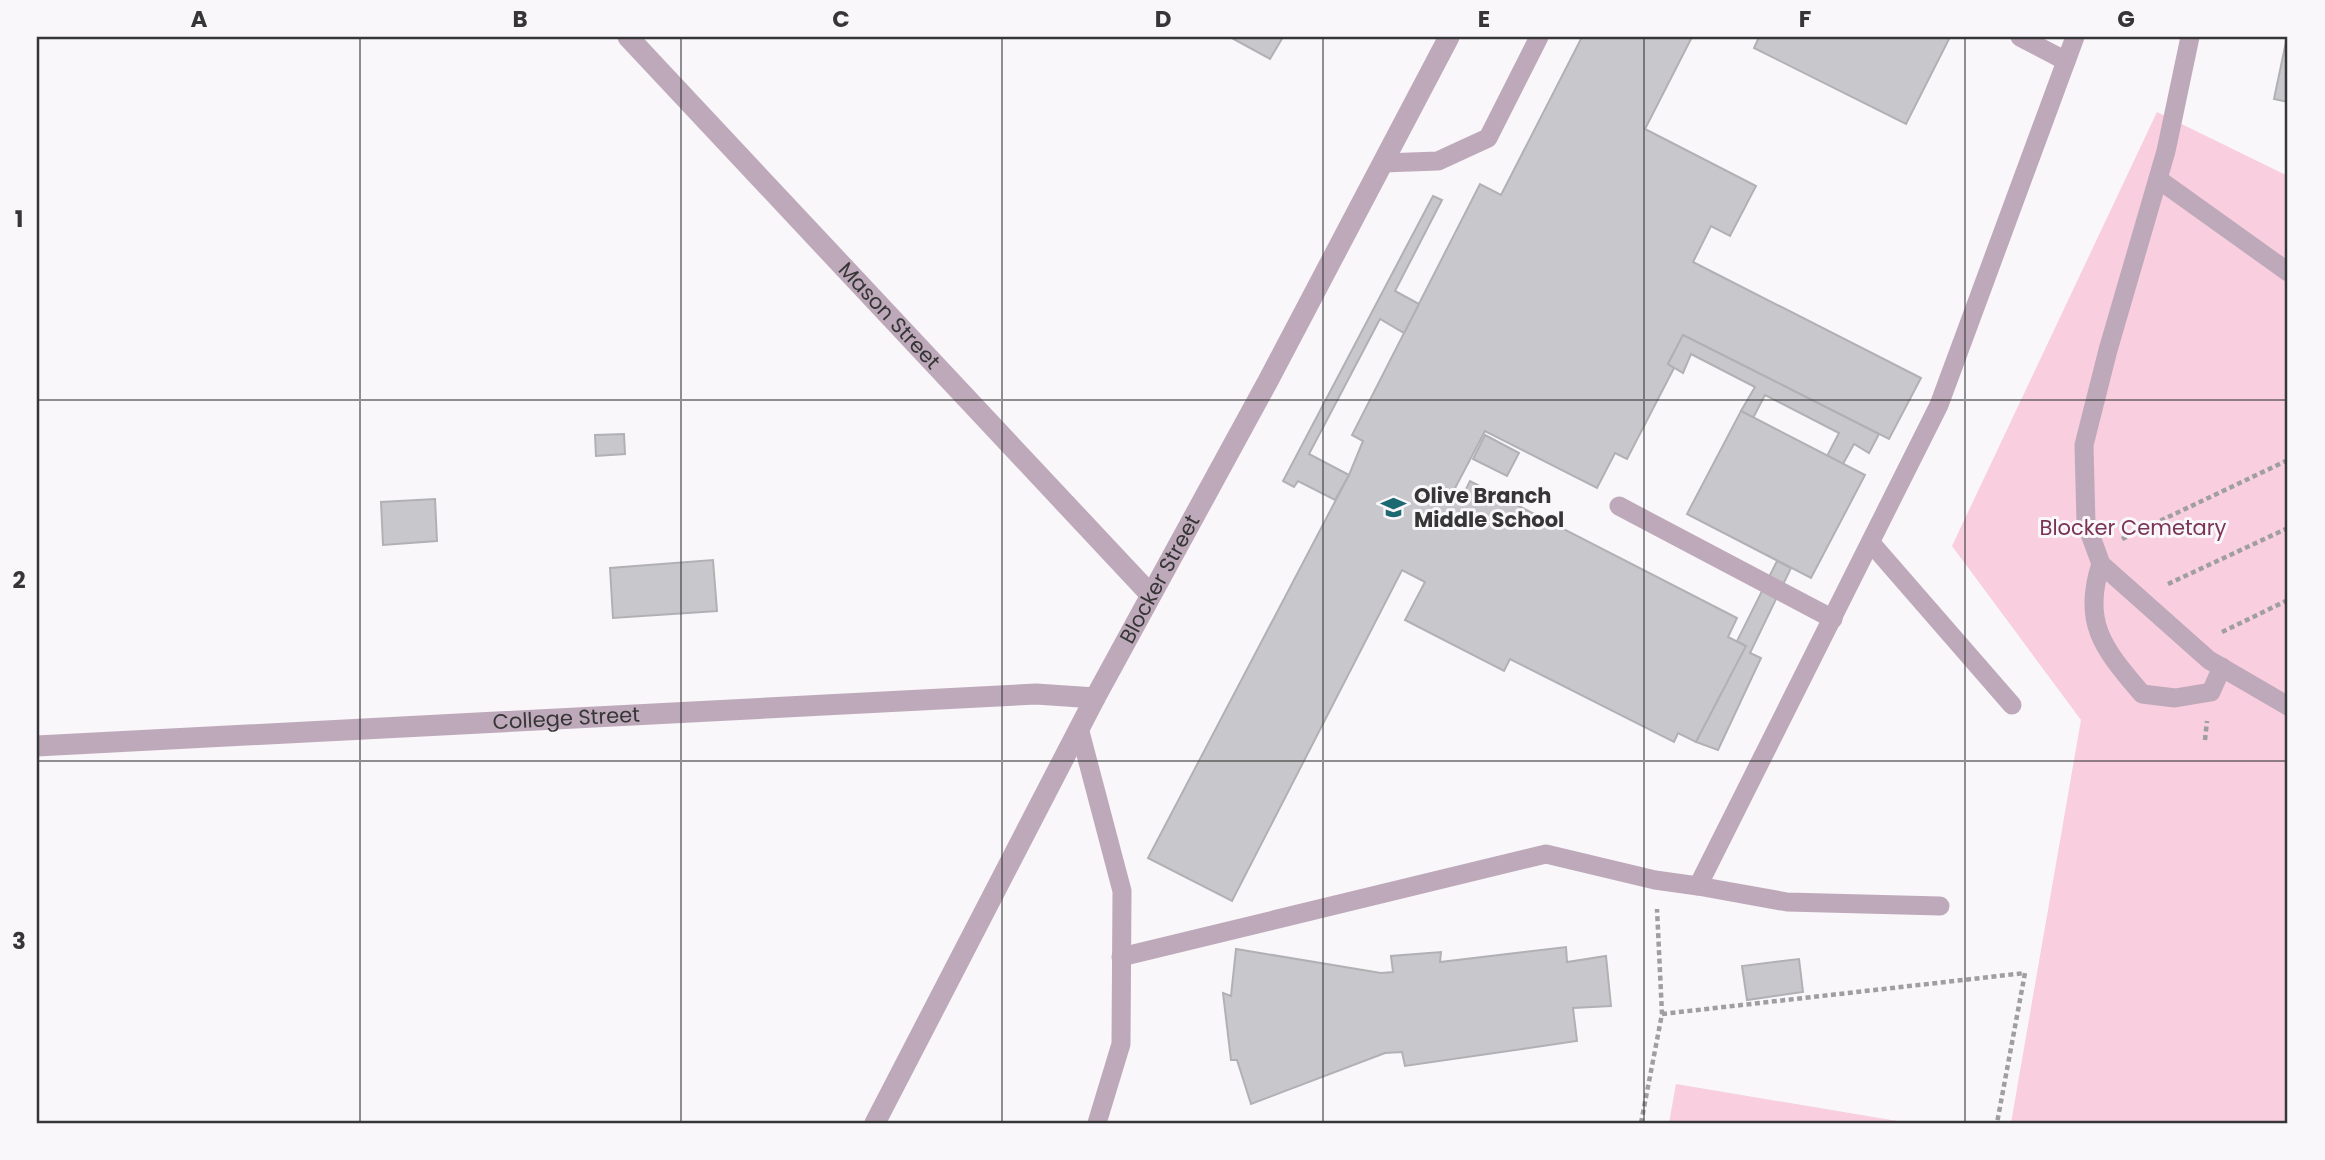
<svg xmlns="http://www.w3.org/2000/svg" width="2325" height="1160" font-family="Poppins,sans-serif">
	<rect width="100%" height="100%" fill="#f9f7fa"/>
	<g fill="#f9cedf">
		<path d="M2157 112 2288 176V1123H2011L2081 720 1952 546Z"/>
		<path d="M1676 1084 1909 1123H1669Z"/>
	</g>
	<g fill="#c8c7cb" stroke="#b1b1b4" stroke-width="2">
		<path d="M1230 37H1283L1270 59Z"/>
		<path d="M1582 37H1692L1645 129 1756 186 1730 236 1711 226 1693 262 1921 378 1889 439 1683 335 1668 364 1674 368 1627 459 1615 453 1597 488 1485 431 1453 492 1462 497 1470 481 1737 618 1728 637 1746 646 1745 649 1696 742 1678 733 1674 742 1510 659 1504 671 1405 620 1425 582 1402 570 1232 901 1148 858 1349 475 1363 441 1352 435 1480 184 1501 195Z"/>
		<path d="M1759 37H1950L1906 124 1754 48Z"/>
		<path d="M2287 37H2288V102L2274 99Z"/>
		<path d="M1433 196 1442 200 1395 291 1419 304 1404 333 1380 319 1309 454 1349 475 1335 500 1298 481 1294 487 1283 481Z"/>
		<path d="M1683 335 1879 434 1869 453 1854 444 1843 464 1827 456 1839 433 1765 395 1753 418 1741 411 1755 387 1691 354 1683 373 1668 364Z"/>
		<path d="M1741 411 1865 475 1811 578 1687 514Z"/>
		<path d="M624 434 625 454 596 456 595 435Z"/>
		<path d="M1485 435 1519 453 1507 476 1473 459Z"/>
		<path d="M435 499 437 541 383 545 381 502Z"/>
		<path d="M713 560 717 611 613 618 610 568Z"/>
		<path d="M1777 561 1791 568 1750 653 1761 658 1718 750 1696 742 1746 646 1737 641Z"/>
		<path d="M1566 947 1567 962 1606 956 1611 1006 1573 1008 1577 1041 1405 1066 1402 1052 1385 1053 1251 1104 1237 1060H1231L1223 993 1231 996 1236 949 1381 973 1393 972 1391 956 1441 952 1440 962Z"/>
		<path d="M1799 959 1803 992 1747 1000 1742 966Z"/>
	</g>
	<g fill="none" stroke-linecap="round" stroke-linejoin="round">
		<g stroke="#9f9ea0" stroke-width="4.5" stroke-dasharray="5 3.5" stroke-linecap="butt">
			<path d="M2122 539 2288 460"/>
			<path d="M2168 584 2288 528"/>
			<path d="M2222 632 2288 600"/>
			<path d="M2205 740 2207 721"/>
			<path d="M1662 1014 2025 973 1997 1123"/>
			<path d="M1641 1123 1662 1014 1657 909"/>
		</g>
		<g stroke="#bea9ba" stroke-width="19">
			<path d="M2020 37 2066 61"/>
			<path d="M2190 37 2166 151 2108 350 2084 445 2086 523 2101 564 2209 660 2288 706"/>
			<path d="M1383 163 1438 161 1488 138 1539 37"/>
			<path d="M2158 179 2288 272"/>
			<path d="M1619 506 1833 619"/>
			<path d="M1871 543 2012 705"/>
			<path d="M2101 564C2081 624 2105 650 2142 694L2175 698 2211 692 2222 667"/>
			<path d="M1079 728 1122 891 1121 1044 1097 1123"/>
			<path d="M1698 886 1787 902 1940 906"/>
			<path d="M1121 957 1546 854 1655 880 1698 886 1939 405 2075 37"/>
		</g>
		<g stroke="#bea9ba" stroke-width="21">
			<path id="s1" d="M628 37 1150 594"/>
			<path id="s2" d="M37 746 1036 694 1095 698"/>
			<path id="s3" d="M875 1123 1095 698 1268 381 1449 37"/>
		</g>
	</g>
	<path fill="none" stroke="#363637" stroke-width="2" stroke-opacity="0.55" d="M360 37V1123M681 37V1123M1002 37V1123M1323 37V1123M1644 37V1123M1965 37V1123M37 400H2288M37 761H2288"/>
	<defs>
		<symbol id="school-bare" viewBox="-9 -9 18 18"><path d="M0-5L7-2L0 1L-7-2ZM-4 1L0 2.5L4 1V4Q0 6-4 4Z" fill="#1d6972" stroke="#f9f7fa" stroke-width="2.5" paint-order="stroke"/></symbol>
	</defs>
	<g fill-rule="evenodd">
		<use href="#school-bare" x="1376" y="490" width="35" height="35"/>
	</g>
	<g text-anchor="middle" stroke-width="6" stroke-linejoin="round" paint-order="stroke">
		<g font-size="21" fill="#363637" stroke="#f9f7fa">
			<text dy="7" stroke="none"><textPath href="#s1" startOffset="382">Mason Street</textPath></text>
			<text dy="7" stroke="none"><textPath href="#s3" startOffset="614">Blocker Street</textPath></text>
			<text dy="7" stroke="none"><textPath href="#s2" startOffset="530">College Street</textPath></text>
		</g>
		<g font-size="21" font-weight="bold" fill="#363637" stroke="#f9f7fa" text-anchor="start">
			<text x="1414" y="503">Olive Branch<tspan x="1414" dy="24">Middle School</tspan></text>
		</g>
		<g font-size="21" fill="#7a3456" stroke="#f9f7fa">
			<text x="2133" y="535">Blocker Cemetary</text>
		</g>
	</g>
	<rect width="2325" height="1160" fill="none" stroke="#f9f7fa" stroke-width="77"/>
	<rect x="38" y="38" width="2248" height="1084" fill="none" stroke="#363637" stroke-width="2.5"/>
	<g font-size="23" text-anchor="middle" font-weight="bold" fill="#363637">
		<text x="199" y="27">A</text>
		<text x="520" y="27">B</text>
		<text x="841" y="27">C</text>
		<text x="1163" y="27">D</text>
		<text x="1484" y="27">E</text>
		<text x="1805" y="27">F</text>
		<text x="2126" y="27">G</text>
		<text x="19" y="227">1</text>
		<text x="19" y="588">2</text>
		<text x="19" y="949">3</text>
	</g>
</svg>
